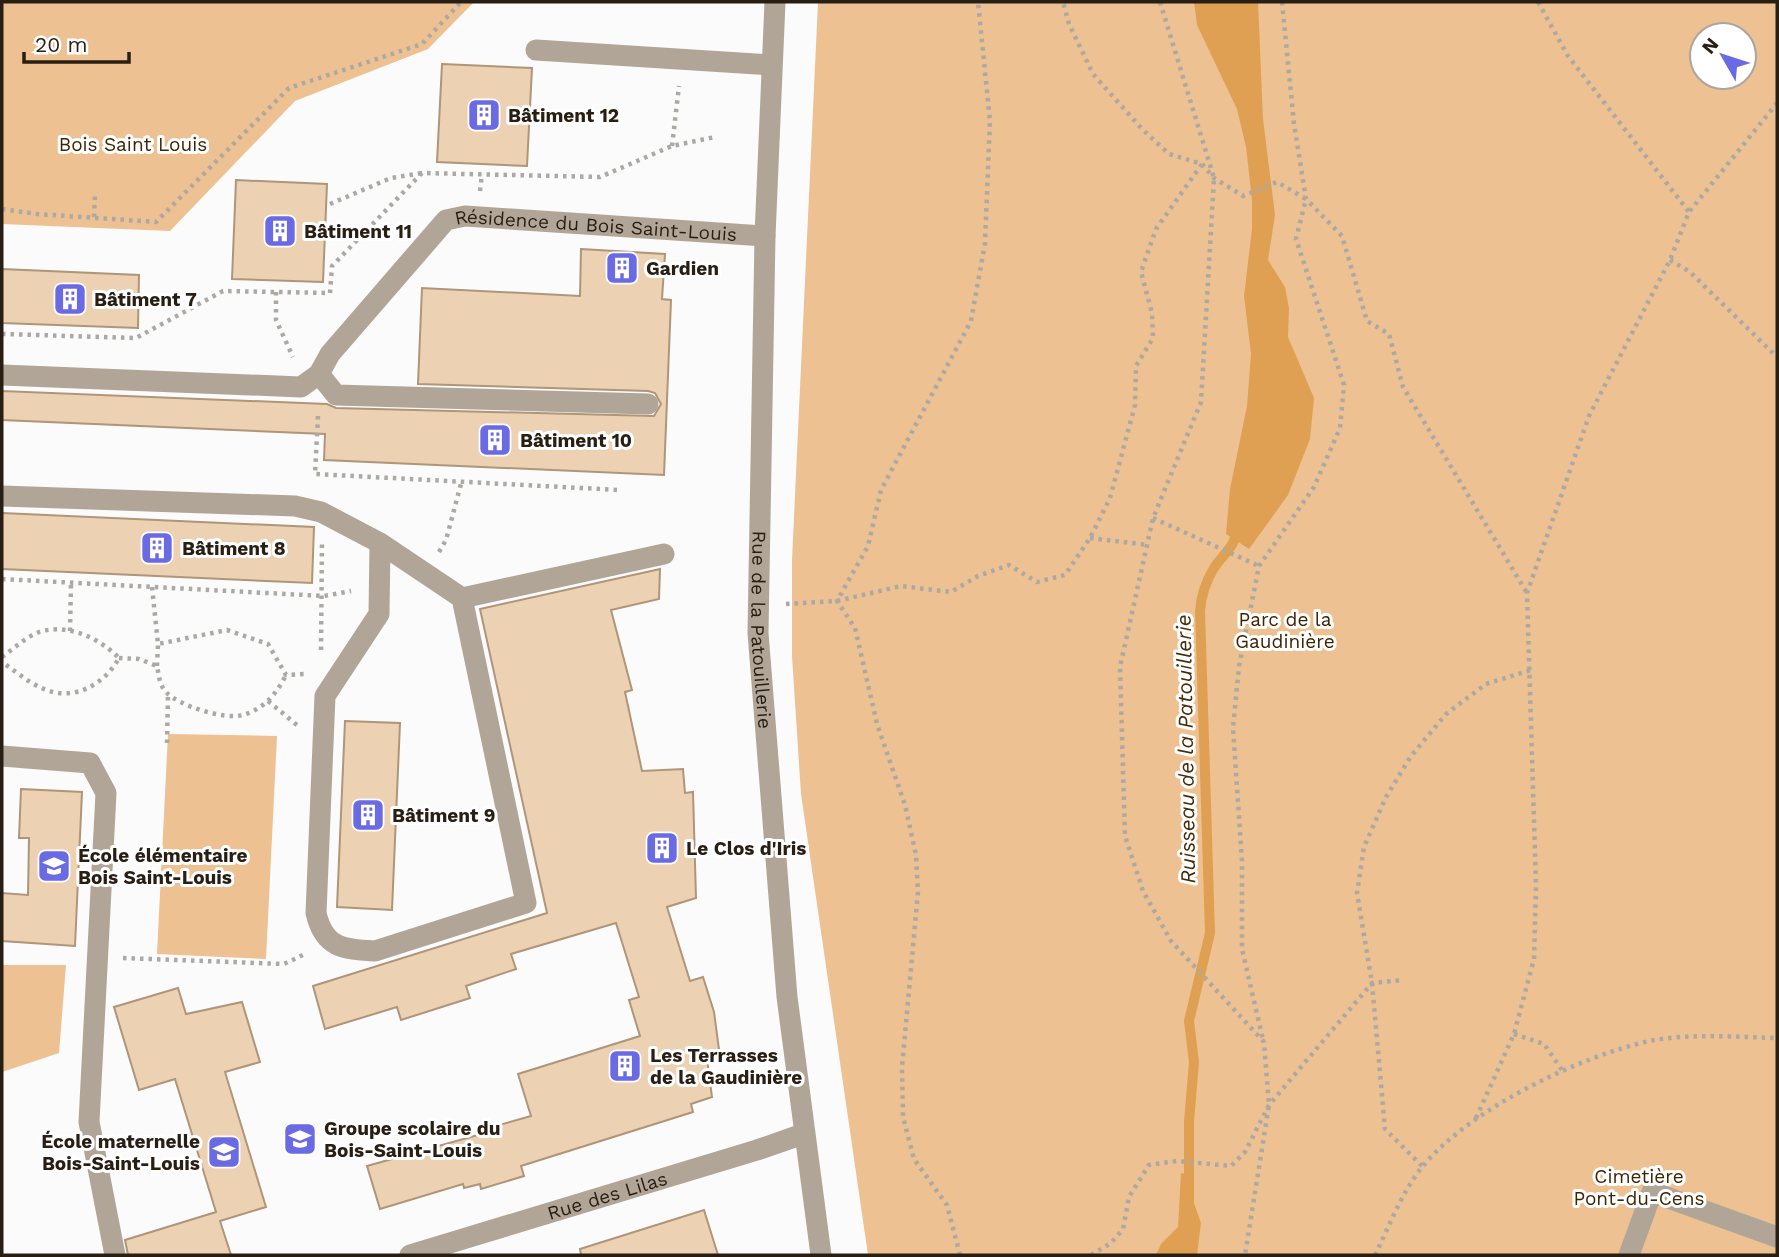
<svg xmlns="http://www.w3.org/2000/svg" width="1779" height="1257" font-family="'Work Sans',sans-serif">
	<rect width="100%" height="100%" fill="#fbfbfb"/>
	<g fill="#edc191" fill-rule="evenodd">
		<path d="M2 2H474L428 49 295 101 170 231 2 224Z"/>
		<path d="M818 2H1777V1255H868L801 794 792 656V560ZM1702 35H1744V77H1702Z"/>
		<path d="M168 734 277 736 266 959 157 954Z"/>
		<path d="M2 965H66L59 1053 2 1072Z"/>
	</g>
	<g fill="#e0a053">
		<path d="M1194 2H1258L1263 119 1275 215 1268 260 1285 287 1289 308 1288 337 1314 398 1310 439 1288 495 1249 549 1226 534 1230 489 1247 406 1251 354 1244 296 1252 229V200L1246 147 1237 109 1197 25Z"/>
		<path d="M1181 1173 1194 1176V1203L1201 1223 1197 1255H1156L1161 1244 1178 1227Z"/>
	</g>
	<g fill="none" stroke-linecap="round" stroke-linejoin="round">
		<path stroke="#e0a053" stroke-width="10" d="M1189 1189V1122L1194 1062 1189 1021 1210 933 1200 611C1201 597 1206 581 1214 568 1223 554 1235 547 1237 530"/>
	</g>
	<g fill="#ecd1b3" stroke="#af9579" stroke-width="2">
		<path d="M442 64 532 68 527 166 437 162Z"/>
		<path d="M236 180 327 184 323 282 232 279Z"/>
		<path d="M581 249 665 254 662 299 671 300 664 475 324 460 325 434 2 420V391L327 404 336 408 654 416 661 404 655 393 648 391 418 384 422 288 580 296Z"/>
		<path d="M2 269 139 275 138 328 2 323Z"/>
		<path d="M2 513 314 527 312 583 2 569Z"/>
		<path d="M660 569 659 599 611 610 632 690 625 692 642 771 683 769 685 793 693 792 696 898 667 907 690 981 703 977 714 1012 720 1057 707 1059 712 1097 691 1104 693 1112 521 1166 524 1176 481 1189 480 1184 464 1188 463 1184 380 1209 367 1166 485 1133V1129L531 1116 518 1074 640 1036 629 1000 639 997 616 923 511 954 516 969 466 986 470 998 401 1020 397 1007 325 1029 313 986 547 913 480 609Z"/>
		<path d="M345 721 400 723 392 910 337 907Z"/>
		<path d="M21 789 82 792 75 946 2 941V893L28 895 29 838H19Z"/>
		<path d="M178 988 186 1014 242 1002 260 1062 225 1072 266 1207 220 1221 231 1255H128L125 1240 216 1212 175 1079 139 1090 114 1007Z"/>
		<path d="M704 1210 718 1255H581L580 1249Z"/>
	</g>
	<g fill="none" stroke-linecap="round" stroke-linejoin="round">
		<g stroke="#aca9a5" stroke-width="4.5" stroke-dasharray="3.5 5" stroke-linecap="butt">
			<path d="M1160 2 1214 178 1201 402 1153 518 1120 667 1125 836 1143 891 1171 941 1264 1042 1269 1105 1245 1255"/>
			<path d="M1282 2 1294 124 1306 199 1342 236 1367 321 1389 334 1403 387 1527 593"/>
			<path d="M1538 2 1568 56 1689 212"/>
			<path d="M672 146 679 86"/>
			<path d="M1202 164 1214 178 1243 196 1277 182 1306 199 1296 239 1344 385 1340 428 1314 487 1259 566 1239 666 1233 728 1242 861V949L1263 1040"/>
			<path d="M480 191 482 174"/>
			<path d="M330 204 391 178 422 173"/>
			<path d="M2 209 37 214 156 222 289 88 422 44 461 2"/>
			<path d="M94 217 95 195"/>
			<path d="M1670 260 1690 272 1777 357"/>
			<path d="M276 292V320L293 357"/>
			<path d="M2 334 136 338 223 291 330 293 332 266 422 173 600 177 672 146 715 137"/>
			<path d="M318 416 315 474 619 490"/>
			<path d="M1153 518 1259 566"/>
			<path d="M1090 538 1148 545"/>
			<path d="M439 552 446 540 462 480"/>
			<path d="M2 579 324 596 351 591"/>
			<path d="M152 587 158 644 227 630 268 644 286 675 306 674"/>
			<path d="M786 604 837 601 901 586 951 592 978 576 1009 565 1037 582 1065 575 1090 538 1110 498 1135 405 1136 366 1153 338 1152 313 1141 272 1156 229 1202 164 1169 154 1142 129 1093 74 1069 24 1063 2"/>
			<path d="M70 631 71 583"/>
			<path d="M321 650 322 543"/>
			<path d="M2 657C13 649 26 637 39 632 68 623 99 638 119 658 105 684 74 702 44 689 29 683 15 671 2 662"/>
			<path d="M119 658 139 659 157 666C159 676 159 684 166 692 179 706 225 720 243 715 264 709 277 693 286 675"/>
			<path d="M157 666 158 644"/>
			<path d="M268 701 297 725"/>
			<path d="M167 743 168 694"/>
			<path d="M123 958 284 964 305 954"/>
			<path d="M1514 1034 1544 1044 1562 1070"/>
			<path d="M1476 1118 1514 1034 1534 959 1536 886 1527 593 1589 416 1670 260 1689 212 1777 103"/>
			<path d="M1422 1166 1385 1129 1372 983 1357 893 1364 847 1386 797 1411 756 1446 714 1486 684 1531 670"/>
			<path d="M960 1255 947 1205 914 1159 903 1117 902 1067 918 892 916 855 905 805 877 724 855 628 837 601 868 546 881 490 971 321 985 243 990 121 978 2"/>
			<path d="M1091 1255 1111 1243 1123 1229 1129 1197 1149 1165 1177 1161 1231 1166 1245 1152 1269 1105 1372 983 1404 980"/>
			<path d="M1375 1255C1389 1227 1402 1191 1423 1166 1470 1109 1578 1057 1649 1041 1691 1033 1736 1037 1777 1038"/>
		</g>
		<g stroke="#b1a598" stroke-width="21">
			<path id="s1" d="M775 2 765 236 758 633 787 997 821 1255"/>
			<path d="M536 50 771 65"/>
			<path d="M319 374 336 395 648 404"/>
			<path id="s2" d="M2 375 301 387 319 374 330 354 446 220 465 216 765 236"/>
			<path d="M2 496 295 506 321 512 380 543 379 614 325 696 316 913C324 948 343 949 375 951L526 903 462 598 380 543"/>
			<path d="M462 598 664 554"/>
			<path d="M2 756 90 763 106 793 89 1122 115 1255"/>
			<path id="s3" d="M410 1255 757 1150 803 1134"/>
			<path d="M1629 1255 1652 1192 1777 1237"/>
		</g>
	</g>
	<defs>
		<symbol id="building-square" viewBox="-11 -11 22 22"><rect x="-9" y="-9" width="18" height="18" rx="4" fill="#696ae4" stroke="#fff"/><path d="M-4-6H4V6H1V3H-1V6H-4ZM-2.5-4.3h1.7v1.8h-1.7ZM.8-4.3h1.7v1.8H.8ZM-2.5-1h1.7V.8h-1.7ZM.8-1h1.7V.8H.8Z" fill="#fff"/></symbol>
		<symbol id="school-square" viewBox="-11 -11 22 22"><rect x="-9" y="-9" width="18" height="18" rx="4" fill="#696ae4" stroke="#fff"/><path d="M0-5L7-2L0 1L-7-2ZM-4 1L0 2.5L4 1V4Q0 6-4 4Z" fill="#fff"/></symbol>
	</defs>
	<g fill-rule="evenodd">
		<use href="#building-square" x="465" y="96" width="38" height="38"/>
		<use href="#building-square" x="261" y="212" width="38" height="38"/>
		<use href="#building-square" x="603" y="249" width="38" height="38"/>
		<use href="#building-square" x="51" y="280" width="38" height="38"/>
		<use href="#building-square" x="476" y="421" width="38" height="38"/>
		<use href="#building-square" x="138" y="529" width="38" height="38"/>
		<use href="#building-square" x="349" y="796" width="38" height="38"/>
		<use href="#building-square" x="643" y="829" width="38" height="38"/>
		<use href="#school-square" x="35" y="847" width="38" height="38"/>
		<use href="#building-square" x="606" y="1047" width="38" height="38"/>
		<use href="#school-square" x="281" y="1120" width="38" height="38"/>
		<use href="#school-square" x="205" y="1133" width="38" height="38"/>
	</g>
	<g text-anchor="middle" stroke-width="6" stroke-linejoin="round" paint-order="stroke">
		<g font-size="19" font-weight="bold" fill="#281e13" stroke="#fff" text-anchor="start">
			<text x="508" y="122">Bâtiment 12</text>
			<text x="304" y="238">Bâtiment 11</text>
			<text x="646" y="275">Gardien</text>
			<text x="94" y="306">Bâtiment 7</text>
			<text x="520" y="447">Bâtiment 10</text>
			<text x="182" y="555">Bâtiment 8</text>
			<text x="392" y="822">Bâtiment 9</text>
			<text x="686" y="855">Le Clos d'Iris</text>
			<text x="78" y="862">École élémentaire<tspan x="78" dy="22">Bois Saint-Louis</tspan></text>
			<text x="650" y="1062">Les Terrasses<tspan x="650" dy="22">de la Gaudinière</tspan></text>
			<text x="324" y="1135">Groupe scolaire du<tspan x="324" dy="22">Bois-Saint-Louis</tspan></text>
			<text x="200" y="1148" text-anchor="end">École maternelle<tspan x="200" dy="22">Bois-Saint-Louis</tspan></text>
		</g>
		<g font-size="19" fill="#3e2402" stroke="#fff">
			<text x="133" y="151">Bois Saint Louis</text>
			<text x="1285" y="626">Parc de la<tspan x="1285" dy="22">Gaudinière</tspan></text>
			<text x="1639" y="1183">Cimetière<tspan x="1639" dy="22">Pont-du-Cens</tspan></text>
		</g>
		<g font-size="19" fill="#281e13" stroke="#fff">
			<text dy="7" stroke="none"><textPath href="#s2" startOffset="672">Résidence du Bois Saint-Louis</textPath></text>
			<text dy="7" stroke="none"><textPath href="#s1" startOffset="628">Rue de la Patouillerie</textPath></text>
			<text dy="7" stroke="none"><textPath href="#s3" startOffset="206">Rue des Lilas</textPath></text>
		</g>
		<g font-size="21" font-style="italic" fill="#452c0a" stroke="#fff">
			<text transform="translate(1186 749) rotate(-91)" y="7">Ruisseau de la Patouillerie</text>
		</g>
	</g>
	<rect width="1779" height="1257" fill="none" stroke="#281e13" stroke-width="7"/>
	<g transform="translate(1723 56) rotate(309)"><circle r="33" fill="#ffffff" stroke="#a9a5a1" stroke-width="2"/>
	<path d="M0-5L12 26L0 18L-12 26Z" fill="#696ae4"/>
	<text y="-10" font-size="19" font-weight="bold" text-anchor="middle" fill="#281e13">N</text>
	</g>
	<path d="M24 52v10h105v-10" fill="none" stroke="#281e13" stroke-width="3.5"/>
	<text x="35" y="52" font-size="21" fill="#281e13" stroke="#ffffff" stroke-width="5" paint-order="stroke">20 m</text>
</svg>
